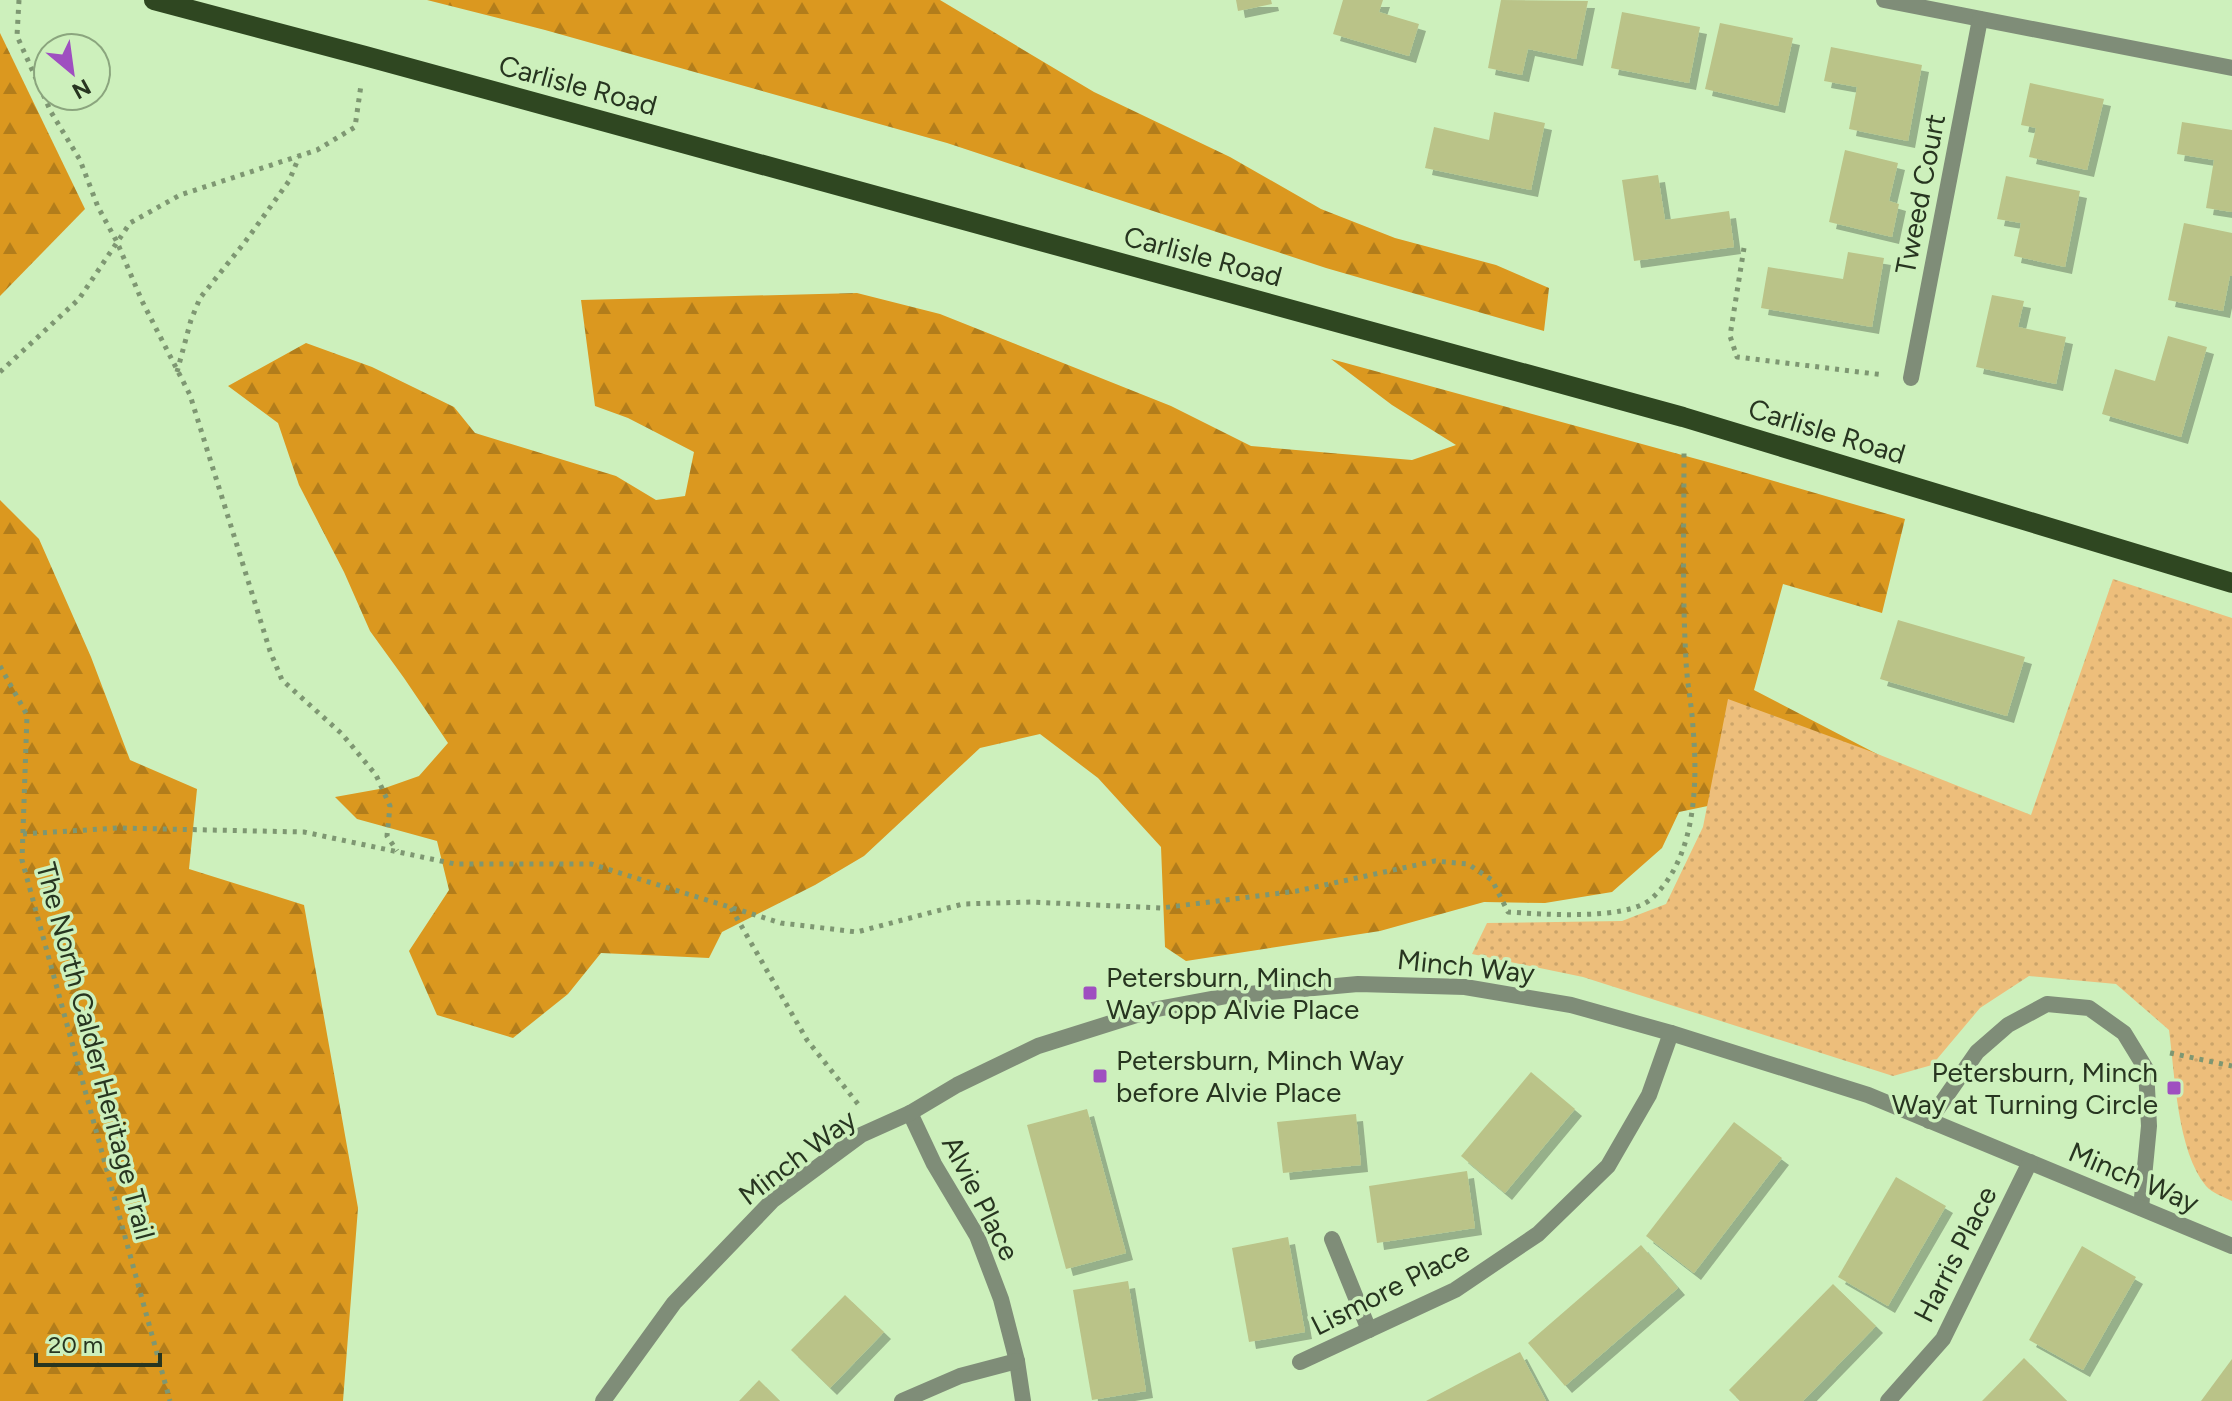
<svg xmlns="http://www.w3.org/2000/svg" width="2232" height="1401" font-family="Figtree,sans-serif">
	<defs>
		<pattern id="forest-firs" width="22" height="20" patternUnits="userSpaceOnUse" patternTransform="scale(2)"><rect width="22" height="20" fill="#db981f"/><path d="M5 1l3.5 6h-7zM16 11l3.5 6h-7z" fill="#b27d1b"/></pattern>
		<pattern id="park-dots" width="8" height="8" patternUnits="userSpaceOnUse" patternTransform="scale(2)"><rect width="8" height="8" fill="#edbe7b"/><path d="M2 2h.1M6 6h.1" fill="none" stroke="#cba46a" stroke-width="1.8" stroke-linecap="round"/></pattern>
		<filter id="shadow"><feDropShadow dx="7" dy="7" stdDeviation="0" flood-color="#0004"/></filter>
	</defs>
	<rect width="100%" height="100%" fill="#cdf0bc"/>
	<g fill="url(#forest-firs)">
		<path d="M427 0H940L1094 92 1230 157 1321 209 1395 238 1496 265 1549 288 1544 331 1326 268 947 143 545 30Z"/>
		<path d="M0 33 85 209 0 296Z"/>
		<path d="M857 293 940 314 1171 406 1251 446 1412 460 1456 445 1392 405 1331 359 1715 464 1905 519 1882 613 1783 584 1754 690 1950 792 1722 803 1679 812 1662 848 1612 892 1545 903 1484 902 1380 931 1186 961 1165 947 1161 847 1098 778 1040 734 980 748 864 856 815 885 722 932 709 958 601 953 568 994 513 1038 437 1015 409 951 449 890 437 841 357 819 335 797 385 788 419 776 448 743 404 678 370 631 344 572 299 485 278 423 228 386 306 343 372 367 454 407 475 433 616 476 656 500 685 496 694 452 628 418 595 406 581 300Z"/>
		<path d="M0 500 39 539 91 657 130 760 197 789 189 869 304 905 358 1208 343 1401H0Z"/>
	</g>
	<path fill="url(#park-dots)" d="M2113 579 2232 618V1201C2224 1197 2212 1193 2206 1186 2177 1151 2175 1075 2169 1030L2116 984 2029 976 1980 1008 1932 1065 1893 1076 1583 977 1472 954 1487 923 1622 921 1666 904 1703 827 1728 699 1875 753 2031 815Z"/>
	<g fill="#bac388" filter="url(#shadow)">
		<path d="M1236 0H1271L1272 4 1238 11Z"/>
		<path d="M1343 0H1383L1379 12 1419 24 1409 56 1333 34Z"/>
		<path d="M1501 0 1588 1 1576 59 1528 49 1522 75 1488 68Z"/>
		<path d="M1622 12 1700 27 1689 83 1611 68Z"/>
		<path d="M1720 23 1793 38 1778 106 1705 89Z"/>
		<path d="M1831 47 1922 65 1908 141 1849 129 1857 87 1824 81Z"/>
		<path d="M2030 83 2104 99 2087 170 2029 157 2036 128 2021 125Z"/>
		<path d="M1494 112 1545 123 1531 190 1425 168 1434 127 1489 140Z"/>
		<path d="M2182 122 2232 130V212L2206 208 2214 160 2177 154Z"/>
		<path d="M1845 150 1898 163 1889 201 1899 204 1892 237 1829 222Z"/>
		<path d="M1658 175 1665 220 1729 211 1734 247 1634 261 1622 180Z"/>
		<path d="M2006 176 2080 191 2065 267 2014 256 2021 223 1997 219Z"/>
		<path d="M2184 223 2232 233V276H2230L2223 311 2168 300Z"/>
		<path d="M1848 252 1884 258 1872 327 1761 308 1768 267 1843 279Z"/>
		<path d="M1992 295 2024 301 2018 327 2066 337 2056 384 1976 367Z"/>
		<path d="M2168 336 2207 347 2181 437 2102 414 2115 369 2155 381Z"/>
		<path d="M1898 620 2025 657 2007 716 1880 679Z"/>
		<path d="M1531 1072 1575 1109 1505 1193 1461 1156Z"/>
		<path d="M1087 1109 1126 1253 1066 1269 1027 1125Z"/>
		<path d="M1356 1114 1361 1165 1283 1173 1277 1122Z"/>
		<path d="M1734 1122 1782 1158 1694 1273 1646 1236Z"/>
		<path d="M1467 1171 1475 1228 1377 1243 1369 1186Z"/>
		<path d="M1896 1177 1946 1206 1888 1306 1838 1277Z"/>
		<path d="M1288 1237 1305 1332 1249 1342 1232 1248Z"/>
		<path d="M1641 1245 1678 1288 1565 1386 1528 1343Z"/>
		<path d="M2082 1246 2136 1277 2083 1370 2029 1340Z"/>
		<path d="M1128 1281 1146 1391 1092 1400 1073 1290Z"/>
		<path d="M1833 1284 1876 1326 1803 1401H1740L1729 1390Z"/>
		<path d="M845 1295 884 1332 830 1388 791 1350Z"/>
		<path d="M1520 1352 1546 1401H1426L1483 1371Z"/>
		<path d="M2024 1358 2067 1401H1982Z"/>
		<path d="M2232 1359V1401H2201Z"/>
		<path d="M759 1380 780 1401H739Z"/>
	</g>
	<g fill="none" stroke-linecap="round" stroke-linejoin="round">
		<g stroke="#7e9772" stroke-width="5" stroke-dasharray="4 6" stroke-linecap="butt">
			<path d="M19 0 17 36 51 112 80 160 98 207 117 242 142 301 190 395 270 651 282 680 342 734 376 775 390 806 387 836 397 851"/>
			<path d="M1744 248 1730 336 1737 357 1884 375"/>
			<path d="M0 372 79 299 130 223 180 195 317 150 355 127 361 85"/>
			<path d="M177 372 191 320 200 298 245 242 289 181 299 157"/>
			<path d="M0 666 27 715 22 860 170 1401"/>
			<path d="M23 834 117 828 304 832 455 864H591L781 923 857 932 963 904 1031 902 1161 908 1297 891 1435 861 1468 864 1492 880 1508 912C1541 914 1626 921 1651 899 1696 859 1698 783 1693 728 1692 706 1687 684 1686 661 1682 591 1684 520 1684 449"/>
			<path d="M731 908 807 1040 858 1104"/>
			<path d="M2170 1053 2232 1066"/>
		</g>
		<path stroke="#7f8d78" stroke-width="16" d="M1929 1121 1977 1052 2008 1025 2047 1004 2089 1008 2124 1033 2146 1069 2149 1126 2141 1208"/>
		<g stroke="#7f8d78" stroke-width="16">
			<path d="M1884 0 2232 68"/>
			<path d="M1911 378 1980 19"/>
			<path d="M910 1113 934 1164 977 1236 1001 1299 1017 1361 1023 1401"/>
			<path d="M1332 1239 1369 1330"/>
			<path d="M1300 1362 1455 1290 1538 1234 1608 1166 1649 1095 1671 1033"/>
			<path d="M603 1401 674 1303 773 1200 861 1135 910 1113 957 1085 1038 1046 1152 1010 1227 996 1358 984 1465 987 1571 1005 1671 1033 1868 1095 2232 1246"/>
			<path d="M902 1401 960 1376 1017 1361"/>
			<path d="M1888 1401 1943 1339 2030 1162"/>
		</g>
		<path stroke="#2f4721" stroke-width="20" d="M154 0 365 56 1683 417 2232 583"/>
	</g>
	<g fill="#9f4fc0" stroke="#cdf0bc" stroke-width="3">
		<rect x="1082" y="985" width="16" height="16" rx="4"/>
		<rect x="1092" y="1068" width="16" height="16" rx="4"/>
		<rect x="2166" y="1080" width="16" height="16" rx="4"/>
	</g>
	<g text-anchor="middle" stroke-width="7" stroke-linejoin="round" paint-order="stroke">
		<g font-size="28" fill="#273520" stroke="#cdf0bc">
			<text transform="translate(578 85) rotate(15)" y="10">Carlisle Road</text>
			<text transform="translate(1920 194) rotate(-79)" y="10">Tweed Court</text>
			<text transform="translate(1203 256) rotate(15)" y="10">Carlisle Road</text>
			<text transform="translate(1827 431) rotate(17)" y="10">Carlisle Road</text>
			<text transform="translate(1466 966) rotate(6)" y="10">Minch Way</text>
			<text transform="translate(96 1051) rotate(75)" y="10">The North Calder Heritage Trail</text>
			<text transform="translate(797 1157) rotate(-37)" y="10">Minch Way</text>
			<text transform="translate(2134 1177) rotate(23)" y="10">Minch Way</text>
			<text transform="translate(981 1198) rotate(63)" y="10">Alvie Place</text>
			<text transform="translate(1955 1254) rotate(-63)" y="10">Harris Place</text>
			<text transform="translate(1390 1288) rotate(-27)" y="10">Lismore Place</text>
		</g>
		<g font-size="28" fill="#273520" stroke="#cdf0bc" text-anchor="start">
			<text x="1106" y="987">Petersburn, Minch<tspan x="1106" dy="32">Way opp Alvie Place</tspan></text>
			<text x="1116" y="1070">Petersburn, Minch Way<tspan x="1116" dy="32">before Alvie Place</tspan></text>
			<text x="2158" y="1082" text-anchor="end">Petersburn, Minch<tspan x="2158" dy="32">Way at Turning Circle</tspan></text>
		</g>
	</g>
	<g transform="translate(72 72) rotate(151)"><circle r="38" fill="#cdf0bc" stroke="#8ba57e" stroke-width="2"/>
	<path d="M0-6L14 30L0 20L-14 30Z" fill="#9f4fc0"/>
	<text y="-12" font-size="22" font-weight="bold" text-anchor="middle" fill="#273520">N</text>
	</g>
	<path d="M36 1353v12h124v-12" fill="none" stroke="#273520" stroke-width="4"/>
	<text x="48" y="1353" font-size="24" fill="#273520" stroke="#cdf0bc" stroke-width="6" paint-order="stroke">20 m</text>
</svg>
